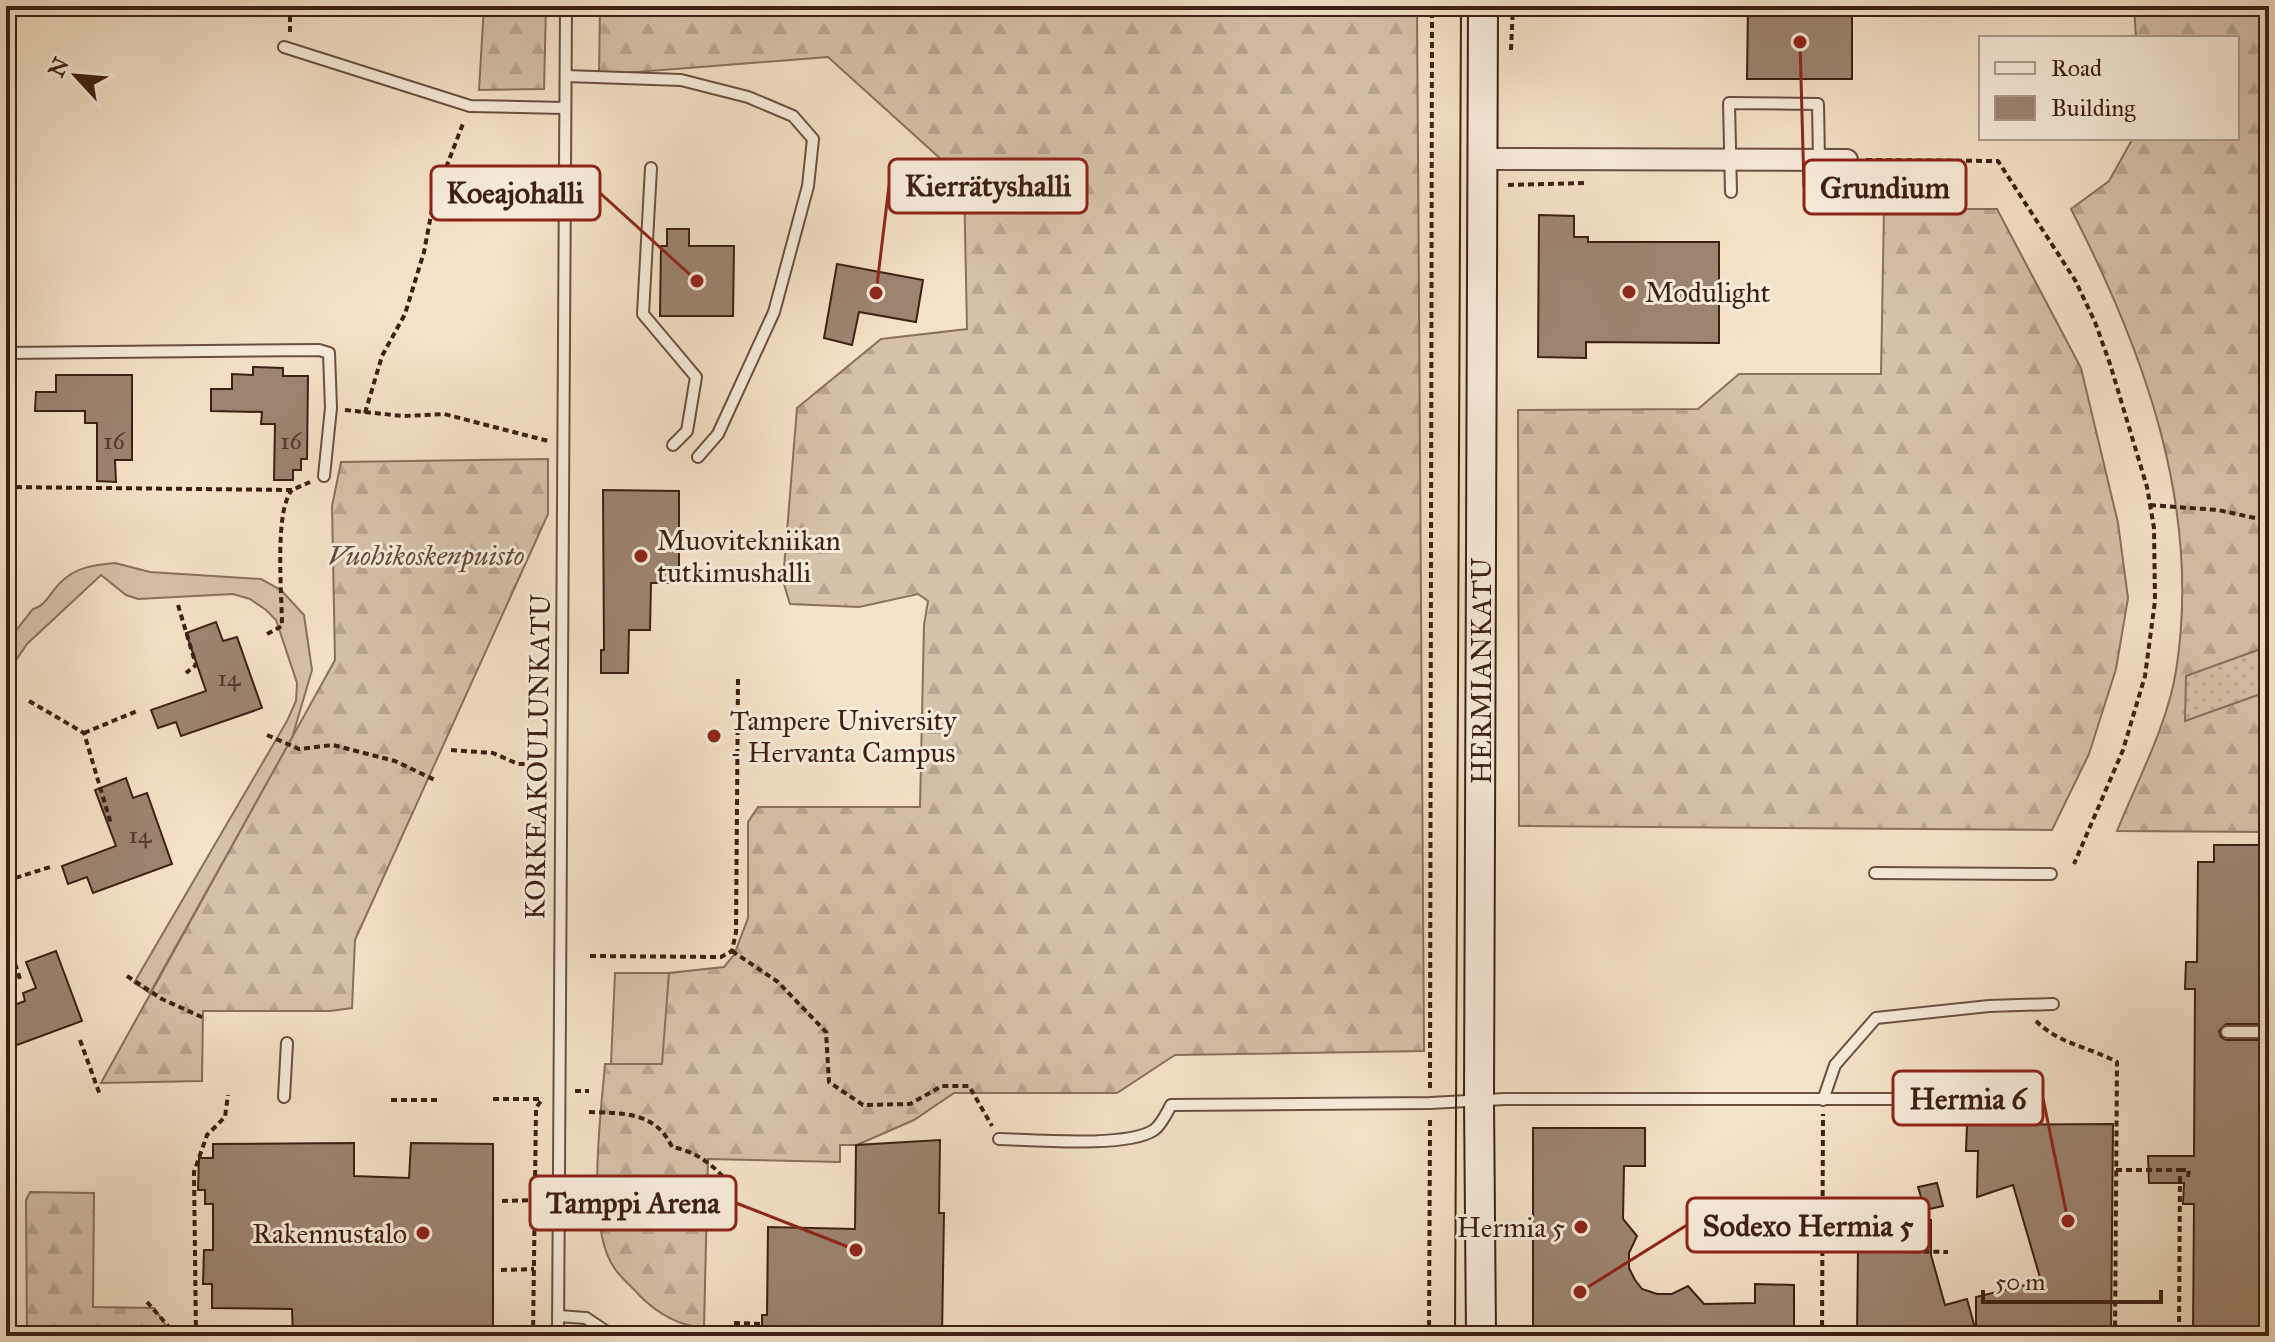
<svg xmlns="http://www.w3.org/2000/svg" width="2275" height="1342" font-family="'IM FELL Great Primer',serif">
	<defs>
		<pattern id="forest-firs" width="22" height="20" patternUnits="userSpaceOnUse" patternTransform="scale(2)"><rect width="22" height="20" fill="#d6c2aa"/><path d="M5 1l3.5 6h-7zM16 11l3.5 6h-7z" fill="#b9a691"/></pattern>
		<pattern id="park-dots" width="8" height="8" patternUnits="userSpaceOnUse" patternTransform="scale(2)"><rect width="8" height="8" fill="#d6c2aa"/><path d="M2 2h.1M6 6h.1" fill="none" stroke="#b9a691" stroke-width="1.8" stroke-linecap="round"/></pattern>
	</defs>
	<rect width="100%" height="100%" fill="#f5e3c9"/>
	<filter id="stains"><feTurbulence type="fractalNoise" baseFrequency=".0025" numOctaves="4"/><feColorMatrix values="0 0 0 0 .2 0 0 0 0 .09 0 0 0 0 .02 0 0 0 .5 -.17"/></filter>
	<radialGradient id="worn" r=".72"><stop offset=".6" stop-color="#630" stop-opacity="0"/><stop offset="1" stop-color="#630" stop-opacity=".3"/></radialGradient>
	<g fill="#d6c2aa" stroke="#8a705e" stroke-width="2">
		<path d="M115 563 150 572 261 579 281 590 304 615 312 670 292 738 150 993 134 983 287 721 296 701 297 683 276 620 266 610 250 599 233 594 138 599 126 595 101 575 27 644 6 675V643L33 609C46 606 51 591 61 582 76 567 94 565 115 563Z"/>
		<path d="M615 973H669L663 1064H611Z"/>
	</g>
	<g fill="url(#forest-firs)" stroke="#8a705e" stroke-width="2">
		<path d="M6 6H14L7 300 15 324H6Z"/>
		<path d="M484 6H546L544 89 479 90Z"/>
		<path d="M600 6H1417L1424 1051 1175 1055 1117 1093H954L914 1120 857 1145H840V1162L708 1159 704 1327C680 1327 657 1313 640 1296 632 1287 622 1279 615 1269 585 1229 601 1114 605 1064H662L669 973 724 967 734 955 748 918V822L758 807H920L924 625 928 601 918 594 859 607 790 604 783 581 797 408 881 339 967 329 964 180 828 57 599 75Z"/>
		<path d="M2134 6H2269V832L2117 831C2138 779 2167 726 2176 671 2202 508 2144 351 2071 209L2109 181 2133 138H2237V38H2136Z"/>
		<path d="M1884 209H1997L2081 368 2118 523 2128 598 2116 669 2089 754 2052 830 1519 826 1518 410 1698 409 1739 374H1881Z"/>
		<path d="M548 459V514L355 940 352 1008 330 1011H203L202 1081 101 1083 335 660 332 506 341 462Z"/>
		<path d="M30 1192 94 1193 93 1307 154 1308 173 1336H27L26 1200Z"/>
	</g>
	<path fill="url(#park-dots)" stroke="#8a705e" stroke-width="2" d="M2269 646V691L2185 721 2186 676Z"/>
	<g fill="#9d8572" stroke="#3d1f13" stroke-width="2">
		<path d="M1748 6H1852V79H1747Z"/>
		<path d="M1539 215 1574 216V237H1588V242H1719V343L1586 342V358L1538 357Z"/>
		<path d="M667 229H689V246H734L733 316H660L661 246H667Z"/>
		<path d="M837 264 923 280 916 322 859 312 852 345 824 338Z"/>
		<path d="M253 367 283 368V376H308L307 459H301V470H293V480H274L275 424H261L262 412 211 411V389H232V374L253 375Z"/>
		<path d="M56 375H132V460H115L116 482 97 481V423H85V411H35L36 392H56Z"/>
		<path d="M603 490 679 491V583H651L650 630H629L628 673H601V650H604Z"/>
		<path d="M216 622 223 641 237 637 262 708 181 736 176 722 158 728 151 710 206 691 186 633Z"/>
		<path d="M126 778 133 798 147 793 172 864 93 893 87 877 68 884 62 866 116 846 95 790Z"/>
		<path d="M2214 845H2269V1024H2226L2219 1031 2221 1037 2226 1040H2269V1336H2193L2194 1204H2183L2184 1183H2149L2148 1156H2194L2195 989H2185L2186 962H2197L2198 862H2214Z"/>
		<path d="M56 951 82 1021 6 1049V1008L25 1001 23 993 36 988 26 962Z"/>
		<path d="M2113 1124 2111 1336H1857L1858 1246H1901L1902 1220H1931V1255L1945 1305 1967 1299 1976 1332V1297L2041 1281 2013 1185 1977 1197 1978 1151H1966L1967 1125Z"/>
		<path d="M1533 1128H1645V1166H1624L1623 1219 1637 1236 1629 1253V1268L1635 1280 1642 1289 1657 1294H1672L1688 1286 1704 1304 1755 1303V1284L1794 1285V1336H1533Z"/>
		<path d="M940 1140 939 1213H944L942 1336H762V1315H767L768 1227 855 1229 856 1145Z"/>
		<path d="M354 1143V1176L409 1178 411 1143 493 1144V1336H293L292 1309 212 1308V1284H203L204 1250H213V1204H205V1190H198L199 1158H213V1144Z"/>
		<path d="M1937 1183 1943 1206 1925 1210 1918 1187Z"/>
	</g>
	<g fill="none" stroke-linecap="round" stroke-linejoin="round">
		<defs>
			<g id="lane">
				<path d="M284 47 470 106 565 108"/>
				<path d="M566 76 681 80 748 97 793 116 813 139 808 186 774 312 718 434 698 457"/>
				<path d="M651 168 643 314 696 377 687 431 673 445"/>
				<path d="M1731 192 1729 103 1818 104 1819 160"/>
				<path d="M6 353 319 350 329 353 331 408 324 476"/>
				<path d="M1875 873 2051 874"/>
				<path d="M2227 1032H2269"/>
				<path d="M284 1097 287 1043"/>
				<path d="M1823 1100 1835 1065 1876 1018 1989 1006 2053 1004"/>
				<path d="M999 1139C1034 1140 1127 1148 1154 1130 1161 1125 1167 1113 1171 1105L1430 1103 1505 1099H1936"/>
				<path d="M558 1316 586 1318 613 1336"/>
				<path d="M558 1336 566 6"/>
			</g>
			<path id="street" d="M1484 159 1847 160"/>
			<path id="secondary" d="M1481 1336 1479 1100 1483 6"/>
		</defs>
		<use href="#lane" stroke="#6b5040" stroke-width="14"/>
		<use href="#street" stroke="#6b5040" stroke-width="24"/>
		<use href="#secondary" stroke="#3d1f13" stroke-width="32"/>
		<g stroke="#3d1f13" stroke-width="4" stroke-dasharray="6 4" stroke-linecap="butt">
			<path d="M290 6V32"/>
			<path d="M1511 50 1513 6"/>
			<path d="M1866 160 1998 161 2075 280 2095 322 2110 364 2147 487 2154 528 2155 601 2145 676 2123 750 2074 864"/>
			<path d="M1508 185 1586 183"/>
			<path d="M345 410 403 416 444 414 548 441"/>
			<path d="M365 413 382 356 405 314 424 252 434 199 464 121"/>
			<path d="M6 487 292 490 310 482"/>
			<path d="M2150 505 2218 510 2269 521"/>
			<path d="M178 605 196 665 186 673"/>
			<path d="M267 634 282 626C282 595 274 511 292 490"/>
			<path d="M29 701 84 733 111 824"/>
			<path d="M84 733 137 711"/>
			<path d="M267 735 299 749 333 745 395 761 437 781"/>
			<path d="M451 750 493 753 518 764H546"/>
			<path d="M6 881 50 867"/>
			<path d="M6 935 20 979"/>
			<path d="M732 951 778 982 826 1032 829 1082 863 1105 910 1104 942 1086H969L992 1126"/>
			<path d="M590 956 721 957 732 951 736 932 738 677"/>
			<path d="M127 976 162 999 206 1019"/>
			<path d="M2036 1021C2059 1044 2089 1047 2117 1062L2115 1336"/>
			<path d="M80 1040 100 1095"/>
			<path d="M1430 1088 1432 6"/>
			<path d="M575 1091H589"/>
			<path d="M493 1099H541"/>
			<path d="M391 1100H439"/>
			<path d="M589 1112C623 1113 656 1112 672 1147 703 1153 719 1171 738 1194"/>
			<path d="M2116 1170H2180L2179 1336"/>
			<path d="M2180 1170H2189L2188 1177"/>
			<path d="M502 1201 535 1200"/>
			<path d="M1886 1232 1894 1251 1948 1252"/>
			<path d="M501 1270 534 1269"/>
			<path d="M147 1302 177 1336"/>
			<path d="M734 1323 762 1324"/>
			<path d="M196 1336 194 1172 207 1135 225 1117 228 1095"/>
			<path d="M533 1336 536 1108 543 1098"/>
			<path d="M1429 1336 1430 1120"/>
			<path d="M1822 1336 1823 1114"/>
		</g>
		<use href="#lane" stroke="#f8eddc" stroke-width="10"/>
		<use href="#street" stroke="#f8eddc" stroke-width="20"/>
		<use href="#secondary" stroke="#f8eddc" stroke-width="28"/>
		<path stroke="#3d1f13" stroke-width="2" d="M1455 1336 1461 6"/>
	</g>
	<g fill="#8f2418" stroke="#f8eddc" stroke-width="3">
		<circle cx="1629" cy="292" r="8"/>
		<circle cx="641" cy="556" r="8"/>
		<circle cx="714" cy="736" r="8"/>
		<circle cx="1581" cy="1227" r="8"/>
		<circle cx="423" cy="1233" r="8"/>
	</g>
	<g text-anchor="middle" stroke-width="6" stroke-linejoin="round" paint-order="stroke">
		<g font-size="24" fill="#55382b">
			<text x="114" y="449">16</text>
			<text x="291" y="449">16</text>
			<text x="229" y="686">14</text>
			<text x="140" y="843">14</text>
		</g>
		<g font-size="28" fill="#3d1f13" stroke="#f8eddc" text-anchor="start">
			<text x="1645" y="302">Modulight</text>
			<text x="657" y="550">Muovitekniikan<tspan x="657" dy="32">tutkimushalli</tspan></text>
			<text x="730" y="730">Tampere University<tspan x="730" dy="32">- Hervanta Campus</tspan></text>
			<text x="1565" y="1237" text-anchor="end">Hermia 5</text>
			<text x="407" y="1243" text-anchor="end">Rakennustalo</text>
		</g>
		<g font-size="28" font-style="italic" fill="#634839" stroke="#f8eddc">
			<text x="426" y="565">Vuohikoskenpuisto</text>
		</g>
		<g font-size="28" fill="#3d1f13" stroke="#f8eddc">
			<text transform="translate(1481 671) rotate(-90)" y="10">HERMIANKATU</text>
			<text transform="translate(537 757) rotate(-89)" y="10">KORKEAKOULUNKATU</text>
		</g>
	</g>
	<path fill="none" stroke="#8f2418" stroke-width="3" d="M876 293L889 186M1800 42L1804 187M697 281L600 193M2068 1221L2043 1098M856 1250L736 1203M1580 1292L1687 1225"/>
	<g fill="#8f2418" stroke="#f8eddc" stroke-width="3">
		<circle cx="876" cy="293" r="8"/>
		<circle cx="1800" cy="42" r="8"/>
		<circle cx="697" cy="281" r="8"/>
		<circle cx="2068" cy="1221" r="8"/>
		<circle cx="856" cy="1250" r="8"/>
		<circle cx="1580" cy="1292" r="8"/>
	</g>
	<g fill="#f8eddc" stroke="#8f2418" stroke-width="3">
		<rect x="889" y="159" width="198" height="54" rx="8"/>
		<rect x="1804" y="160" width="162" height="54" rx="8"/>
		<rect x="431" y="166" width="169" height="54" rx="8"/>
		<rect x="1893" y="1071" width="150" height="54" rx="8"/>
		<rect x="530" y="1176" width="206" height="54" rx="8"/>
		<rect x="1687" y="1198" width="242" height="54" rx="8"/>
	</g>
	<g font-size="30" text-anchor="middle" font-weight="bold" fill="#3d1f13">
		<text x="988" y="196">Kierrätyshalli</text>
		<text x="1885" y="198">Grundium</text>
		<text x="515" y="203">Koeajohalli</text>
		<text x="1968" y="1109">Hermia 6</text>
		<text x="633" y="1213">Tamppi Arena</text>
		<text x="1808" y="1236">Sodexo Hermia 5</text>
	</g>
	<rect width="2275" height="1342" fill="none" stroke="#f5e3c9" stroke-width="32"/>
	<rect x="8" y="8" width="2259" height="1326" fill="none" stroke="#3d1f13" stroke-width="4"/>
	<rect x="16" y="16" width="2243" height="1310" fill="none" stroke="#3d1f13" stroke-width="2"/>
	<rect x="1979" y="36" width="260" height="104" fill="#f8eddc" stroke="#ad9b8c" stroke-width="2"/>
	<rect x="1995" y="62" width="40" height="12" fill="#f8eddc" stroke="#ad9b8c" stroke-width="2"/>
	<text x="2051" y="76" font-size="24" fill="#3d1f13">Road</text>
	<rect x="1995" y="96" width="40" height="24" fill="#9d8572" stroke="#ad9b8c" stroke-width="2"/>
	<text x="2051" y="116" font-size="24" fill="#3d1f13">Building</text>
	<g transform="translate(76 76) rotate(296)" stroke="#f8eddc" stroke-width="6" paint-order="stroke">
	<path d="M0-6L14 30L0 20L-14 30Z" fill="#3d1f13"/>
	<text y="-12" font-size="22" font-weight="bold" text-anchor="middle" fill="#3d1f13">N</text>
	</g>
	<path d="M1983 1290v12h178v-12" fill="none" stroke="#3d1f13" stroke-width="4"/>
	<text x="1995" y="1290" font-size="24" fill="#3d1f13" stroke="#f8eddc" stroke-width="6" paint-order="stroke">50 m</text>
	<rect width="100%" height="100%" filter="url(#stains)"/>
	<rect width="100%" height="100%" fill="url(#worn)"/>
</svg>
